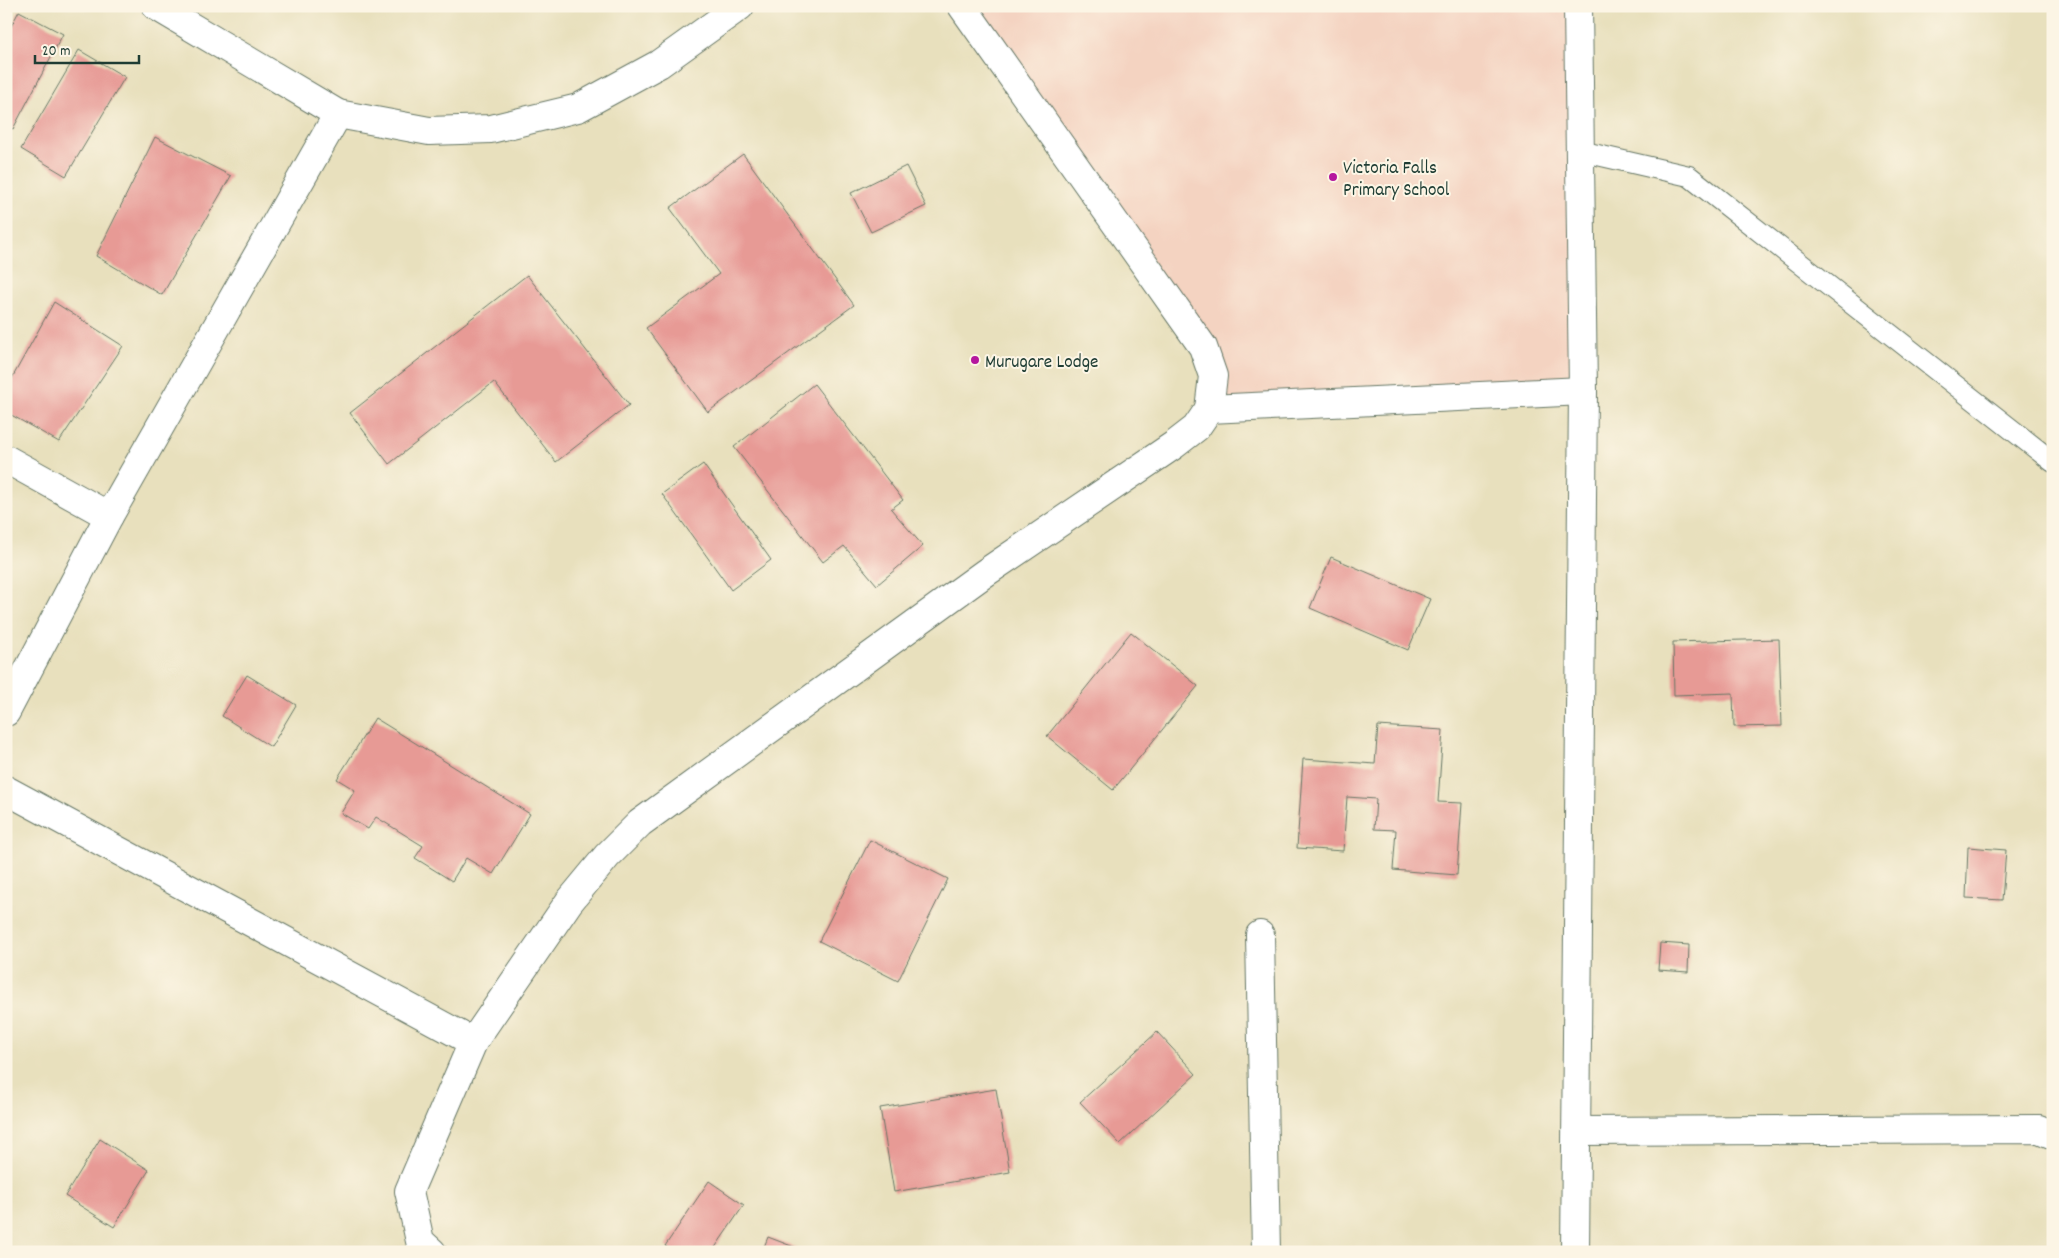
<svg xmlns="http://www.w3.org/2000/svg" width="2059" height="1258" font-family="Dekko,sans-serif">
	<rect width="100%" height="100%" fill="#fcf5e5"/>
	<filter id="ink" filterUnits="userSpaceOnUse"><feTurbulence type="fractalNoise" baseFrequency=".02" numOctaves="2"/><feDisplacementMap in="SourceGraphic" scale="10" xChannelSelector="R" yChannelSelector="G"/><feConvolveMatrix kernelMatrix="1 2 1 2 8 2 1 2 1" color-interpolation-filters="sRGB"/></filter>
	<filter id="wash" filterUnits="userSpaceOnUse"><feTurbulence type="fractalNoise" baseFrequency=".0096" numOctaves="4" result="noise"/><feDisplacementMap in="SourceGraphic" scale="20" xChannelSelector="R" yChannelSelector="G"/><feGaussianBlur stdDeviation="1.12" result="paint"/><feColorMatrix in="noise" values="0 0 0 0 0 0 0 0 0 0 0 0 0 0 0 0 0 1.4 0 .05"/><feComposite in="paint" operator="in"/></filter>
	<g filter="url(#wash)">
		<rect width="100%" height="100%" fill="#e8e0bd"/>
		<path fill="#f4d3c1" d="M962 6H1584L1583 391 1209 409 1213 376Z"/>
		<g id="blocks">
			<g fill="#e79a95">
				<path d="M19 11 63 34 13 129 6 126V36Z"/>
				<path d="M79 50 125 77 66 176 21 149Z"/>
				<path d="M155 137 231 176 162 295 96 256Z"/>
				<path d="M743 154 854 305 708 412 646 328 719 274 670 208Z"/>
				<path d="M906 166 926 206 871 232 851 193Z"/>
				<path d="M527 275 629 405 556 462 494 382 389 464 350 413Z"/>
				<path d="M54 302 123 346 59 442 6 412V389Z"/>
				<path d="M814 384 903 500 891 509 923 546 877 585 844 546 823 562 734 447Z"/>
				<path d="M703 464 771 560 731 590 662 494Z"/>
				<path d="M1331 557 1430 599 1408 650 1310 608Z"/>
				<path d="M1131 632 1198 686 1113 790 1047 736Z"/>
				<path d="M1779 639 1782 726 1734 727 1733 693 1674 695 1673 642Z"/>
				<path d="M247 675 296 705 271 747 222 716Z"/>
				<path d="M375 718 530 814 493 874 466 858 452 881 415 858 423 846 376 817 368 829 341 813 355 790 337 779Z"/>
				<path d="M1378 726 1443 730 1438 802 1462 803 1457 875 1393 870 1396 830 1374 829 1376 799 1347 797 1343 851 1297 848 1303 759 1375 764Z"/>
				<path d="M870 840 948 879 898 981 819 941Z"/>
				<path d="M1968 847 2006 850 2002 900 1966 898Z"/>
				<path d="M1660 943 1689 945 1688 972 1658 970Z"/>
				<path d="M1157 1032 1196 1074 1120 1144 1080 1102Z"/>
				<path d="M996 1089 1010 1172 894 1192 880 1108Z"/>
				<path d="M100 1139 149 1170 114 1227 65 1196Z"/>
				<path d="M709 1181 744 1205 712 1252H674L665 1246Z"/>
				<path d="M768 1237 807 1252H762Z"/>
			</g>
		</g>
	</g>
	<g filter="url(#ink)">
		<use href="#blocks" fill-opacity="0" stroke="#657664" stroke-width="1"/>
		<g fill="none" stroke-linecap="round" stroke-linejoin="round">
			<defs>
				<path id="service" d="M1580 151 1689 176 2053 462"/>
				<g id="minor">
					<path d="M156 6 338 114"/>
					<path d="M962 6 1203 347 1213 376 1209 409"/>
					<path d="M6 459 109 516"/>
					<path d="M6 712 109 516 338 114 429 131 491 129 578 108 659 64 740 6"/>
					<path d="M6 790 473 1042"/>
					<path d="M1260 935 1266 1252"/>
					<path d="M1578 1131 2039 1129 2053 1135"/>
					<path d="M432 1252 420 1241 409 1191 473 1042 569 902 607 856 640 823 985 573 1174 445 1196 428 1209 409 1583 391"/>
					<path d="M1575 1252 1583 391 1578 6"/>
				</g>
			</defs>
			<use href="#service" stroke="#657664" stroke-width="22"/>
			<use href="#minor" stroke="#657664" stroke-width="30"/>
			<use href="#service" stroke="#fff" stroke-width="20"/>
			<use href="#minor" stroke="#fff" stroke-width="28"/>
		</g>
	</g>
	<g fill="#b5179e" stroke="#fcf5e5" stroke-width="2">
		<circle cx="1333" cy="177" r="5"/>
		<circle cx="975" cy="360" r="5"/>
	</g>
	<g text-anchor="middle" stroke-width="4" stroke-linejoin="round" paint-order="stroke">
		<g font-size="19" fill="#1f3d34" stroke="#fcf5e5" text-anchor="start">
			<text x="1343" y="173">Victoria Falls<tspan x="1343" dy="22">Primary School</tspan></text>
			<text x="985" y="367">Murugare Lodge</text>
		</g>
	</g>
	<rect width="2059" height="1258" fill="none" stroke="#fcf5e5" stroke-width="25"/>
	<path d="M35 55v8h104v-8" fill="none" stroke="#1f3d34" stroke-width="2.5"/>
	<text x="42" y="55" font-size="15" fill="#1f3d34" stroke="#fcf5e5" stroke-width="4" paint-order="stroke">20 m</text>
</svg>
